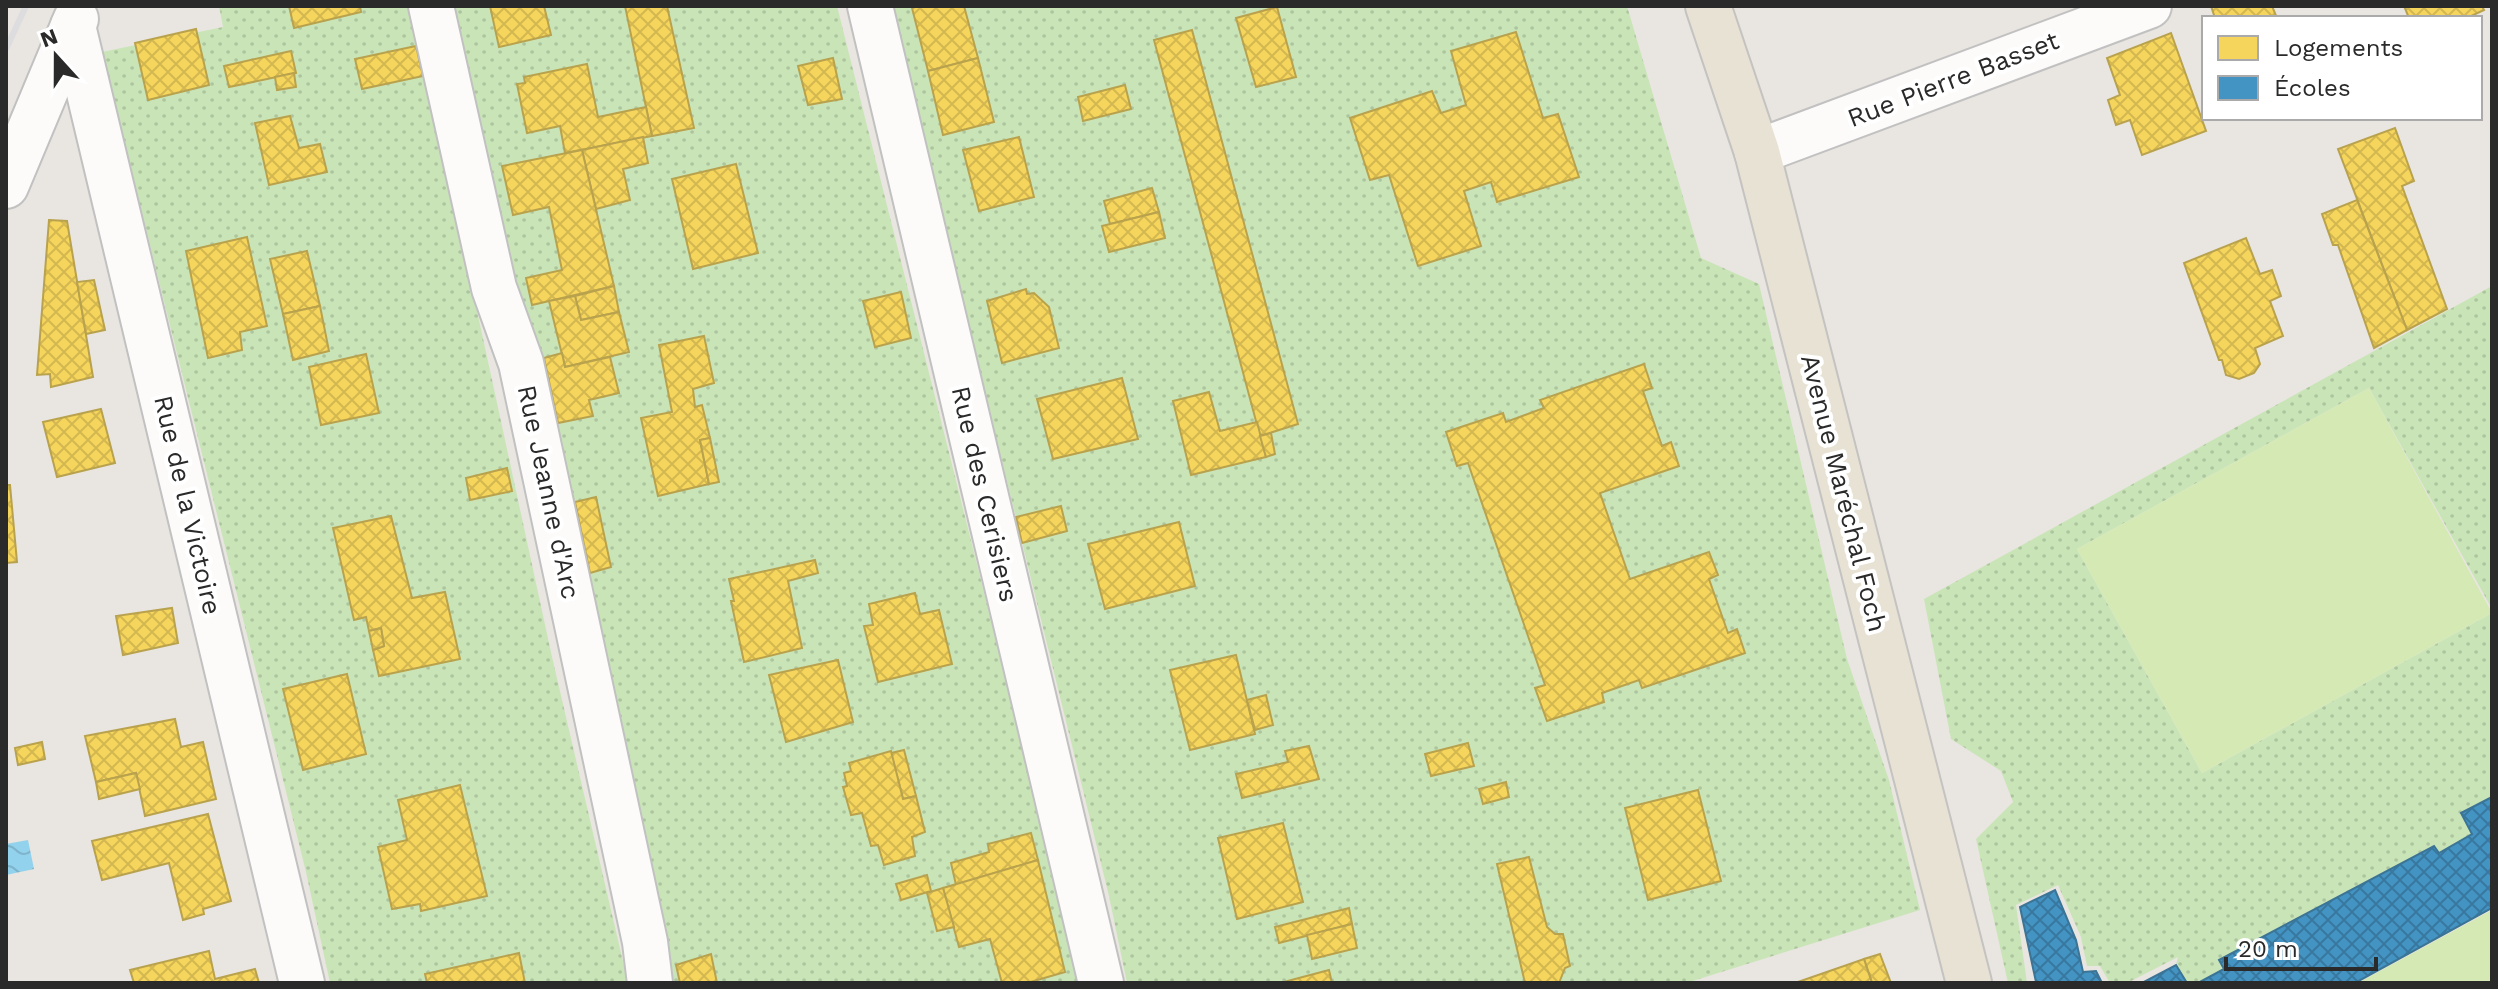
<svg xmlns="http://www.w3.org/2000/svg" width="2498" height="989" font-family="'Work Sans',sans-serif">
	<defs>
		<pattern id="green-dots" width="8" height="8" patternUnits="userSpaceOnUse" patternTransform="scale(2)"><rect width="8" height="8" fill="#c9e5b8"/><path d="M2 2h.1M6 6h.1" fill="none" stroke="#adc59e" stroke-width="1.8" stroke-linecap="round"/></pattern>
		<pattern id="water-waves" width="16" height="10" patternUnits="userSpaceOnUse" patternTransform="scale(2)"><rect width="16" height="10" fill="#92d2ec"/><path d="M0 5q4-4 8 0t8 0" fill="none" stroke="#7eb4cb"/></pattern>
		<pattern id="homes-cross-hatch" width="8" height="8" patternUnits="userSpaceOnUse" patternTransform="scale(2)"><rect width="8" height="8" fill="#f6d55c"/><path d="M0 0l8 8M0 8l8-8" fill="none" stroke="#d3b750"/></pattern>
		<pattern id="schools-cross-hatch" width="8" height="8" patternUnits="userSpaceOnUse" patternTransform="scale(2)"><rect width="8" height="8" fill="#4393c3"/><path d="M0 0l8 8M0 8l8-8" fill="none" stroke="#38789f"/></pattern>
	</defs>
	<rect width="100%" height="100%" fill="#e9e5e0"/>
	<g fill="url(#green-dots)">
		<path d="M219 6H411L552 657 628 983H330L306 872 102 52 223 27Z"/>
		<path d="M446 6H837L1082 983H672Z"/>
		<path d="M890 6H1627L1701 258 1759 284 1847 659 1889 780 1920 910 1686 983H1127L1109 896Z"/>
		<path d="M2492 286V609L2369 388 2077 549 2202 773 2492 613V797L2462 813 2472 834 2439 853 2433 846 2220 960 2224 969 2198 983H2187L2176 965 2178 957 2127 983H2110L2100 966H2087L2081 937 2058 885 2016 905 2027 983H2008L1976 839 2013 802 2001 771 1951 739 1924 599Z"/>
	</g>
	<g fill="#d5e9b5">
		<path d="M2369 388 2492 613 2202 773 2077 549Z"/>
		<path d="M2492 910V983H2358Z"/>
	</g>
	<path fill="url(#water-waves)" d="M28 840 34 869 6 875V844Z"/>
	<g fill="url(#homes-cross-hatch)" stroke="#b9a24d" stroke-width="2">
		<path d="M289 6H360L361 12 294 28Z"/>
		<path d="M490 6H544L551 35 499 47Z"/>
		<path d="M625 6H667L694 128 652 136Z"/>
		<path d="M919 6H964L978 58 928 71 912 8Z"/>
		<path d="M2211 6H2272L2277 18H2215Z"/>
		<path d="M2404 6H2482L2484 10 2467 18H2409Z"/>
		<path d="M1277 7 1296 77 1256 87 1236 18Z"/>
		<path d="M196 29 209 85 148 100 135 43Z"/>
		<path d="M1192 30 1298 424 1260 436 1154 40Z"/>
		<path d="M1516 32 1543 118 1558 114 1579 177 1497 202 1491 182 1464 191 1481 246 1418 266 1389 175 1370 180 1350 118 1432 91 1441 113 1466 105 1451 51Z"/>
		<path d="M2171 33 2206 131 2142 155 2130 120 2116 125 2108 100 2120 95 2107 58Z"/>
		<path d="M416 46 423 76 362 89 355 59Z"/>
		<path d="M291 51 296 73 229 87 224 66Z"/>
		<path d="M833 58 842 99 808 105 798 66Z"/>
		<path d="M978 58 994 122 943 135 928 71Z"/>
		<path d="M587 64 598 117 646 107 652 136 565 153 560 126 527 133 517 84 525 83 524 77Z"/>
		<path d="M294 73 296 87 277 90 275 77Z"/>
		<path d="M1125 85 1131 109 1083 121 1078 97Z"/>
		<path d="M290 116 299 148 320 144 327 172 269 185 255 123Z"/>
		<path d="M2395 128 2414 181 2402 186 2447 309 2407 330 2338 149Z"/>
		<path d="M643 137 648 163 623 169 630 200 596 209 582 150Z"/>
		<path d="M1019 137 1034 197 979 211 963 150Z"/>
		<path d="M582 150 614 286 532 305 526 278 562 270 549 207 513 215 502 166Z"/>
		<path d="M736 164 758 253 693 269 672 179Z"/>
		<path d="M1152 188 1159 212 1110 224 1104 201Z"/>
		<path d="M2357 200 2407 330 2374 348 2338 245H2333L2322 214Z"/>
		<path d="M1159 212 1165 238 1109 252 1102 226Z"/>
		<path d="M49 220 67 221 93 377 51 387 50 374 37 375Z"/>
		<path d="M247 237 267 326 240 332 242 350 208 358 186 251Z"/>
		<path d="M2246 238 2260 274 2272 270 2281 296 2270 301 2283 336 2255 348 2260 364 2254 373 2239 379 2226 375 2222 360H2219L2184 263Z"/>
		<path d="M307 251 320 306 283 314 270 259Z"/>
		<path d="M94 280 105 330 86 334 77 282Z"/>
		<path d="M614 286 619 312 581 320 575 296Z"/>
		<path d="M1026 289 1027 294 1034 293 1049 307 1059 348 1002 363 987 301Z"/>
		<path d="M901 292 911 338 875 347 863 301Z"/>
		<path d="M575 296 581 320 619 312 629 352 565 367 549 301Z"/>
		<path d="M320 306 329 351 293 360 283 314Z"/>
		<path d="M704 336 714 383 693 389 695 407 702 405 710 438 700 440 709 484 658 496 641 418 672 412 659 345Z"/>
		<path d="M562 353 565 367 610 357 619 393 589 400 593 416 558 423 544 358Z"/>
		<path d="M366 354 379 413 321 425 309 367Z"/>
		<path d="M1644 364 1652 388 1643 391 1662 446 1671 442 1679 466 1600 493 1630 579 1709 552 1718 575 1709 579 1728 633 1737 629 1745 653 1642 688 1639 680 1602 693 1604 702 1547 721 1535 688 1545 685 1468 463 1457 466 1446 432 1503 413 1506 422 1544 408 1540 400Z"/>
		<path d="M1122 378 1138 439 1053 459 1037 399Z"/>
		<path d="M1209 392 1220 431 1257 422 1266 457 1191 475 1173 401Z"/>
		<path d="M101 409 115 463 57 477 43 422Z"/>
		<path d="M1271 433 1275 454 1266 457 1260 436Z"/>
		<path d="M710 438 719 482 709 484 700 440Z"/>
		<path d="M507 468 512 491 470 500 466 478Z"/>
		<path d="M6 485H10L17 562 6 563Z"/>
		<path d="M596 497 611 567 590 573 575 502Z"/>
		<path d="M1061 506 1067 531 1022 543 1016 517Z"/>
		<path d="M391 516 412 598 445 592 460 659 379 676 373 650 384 646 381 628 369 631 366 617 354 620 333 528Z"/>
		<path d="M1179 522 1195 586 1105 609 1088 544Z"/>
		<path d="M815 560 818 573 788 581 802 648 744 662 731 601H734L729 579Z"/>
		<path d="M915 593 920 614 939 610 952 664 878 682 864 626 873 625 869 604Z"/>
		<path d="M172 608 178 643 123 655 116 616Z"/>
		<path d="M381 628 384 646 373 650 369 631Z"/>
		<path d="M1236 655 1255 734 1190 750 1170 670Z"/>
		<path d="M838 660 853 722 786 742 769 675Z"/>
		<path d="M347 674 366 754 303 770 283 689Z"/>
		<path d="M1266 695 1273 725 1255 730 1247 700Z"/>
		<path d="M175 719 181 747 203 742 216 799 145 816 136 773 96 782 85 736Z"/>
		<path d="M42 742 45 759 18 765 15 748Z"/>
		<path d="M1468 743 1474 766 1431 776 1425 754Z"/>
		<path d="M1309 746 1319 779 1242 798 1236 774 1288 762 1285 751Z"/>
		<path d="M904 750 916 796 903 799 891 753Z"/>
		<path d="M891 751 903 799 916 796 925 832 912 837 915 856 884 865 878 845 871 846 862 813 851 815 843 787 847 786 844 773 851 771 849 763Z"/>
		<path d="M136 773 140 789 99 799 96 782Z"/>
		<path d="M1506 782 1509 797 1483 804 1479 789Z"/>
		<path d="M460 785 487 896 421 911 420 904 392 909 378 847 407 840 398 800Z"/>
		<path d="M1698 790 1721 881 1648 900 1625 808Z"/>
		<path d="M208 814 231 901 203 909 204 914 183 920 169 863 102 880 92 841Z"/>
		<path d="M1283 823 1303 902 1237 919 1218 838Z"/>
		<path d="M1031 833 1038 860 956 885 951 863 989 852 988 844Z"/>
		<path d="M1529 857 1547 927 1555 934H1563L1570 966 1565 968 1559 983H1525L1497 864Z"/>
		<path d="M1038 860 1065 972 1027 983H1002L990 939 959 947 943 888Z"/>
		<path d="M927 875 931 891 901 900 896 884Z"/>
		<path d="M943 888 954 927 937 931 927 893Z"/>
		<path d="M1349 908 1352 924 1279 943 1275 927Z"/>
		<path d="M1352 924 1357 948 1312 959 1307 935Z"/>
		<path d="M209 951 215 979 255 969 259 983H134L130 970Z"/>
		<path d="M519 953 525 983H427L425 974Z"/>
		<path d="M711 954 717 983H680L676 965Z"/>
		<path d="M1880 954 1891 983H1872L1864 959Z"/>
		<path d="M1864 959 1872 983H1795Z"/>
		<path d="M1329 970 1332 983H1280Z"/>
	</g>
	<g fill="url(#schools-cross-hatch)" stroke="#3c7495" stroke-width="2">
		<path d="M2492 797V908L2355 983H2198L2224 969 2219 960 2434 846 2439 853 2472 834 2461 813Z"/>
		<path d="M2055 890 2076 940 2083 972 2096 971 2102 983 2036 982 2020 907Z"/>
		<path d="M2176 965 2187 983H2142Z"/>
	</g>
	<g fill="none" stroke-linecap="round" stroke-linejoin="round">
		<defs>
			<g id="minor">
				<path d="M431 6 494 288 521 363 645 942 650 983"/>
				<path d="M870 6 1101 983"/>
				<path d="M73 26 302 983"/>
				<path d="M1757 152 2149 6"/>
				<path d="M6 186 76 19"/>
			</g>
			<path id="major" d="M1708 6 1757 152 1969 983"/>
		</defs>
		<use href="#minor" stroke="#c2c1c1" stroke-width="48"/>
		<use href="#major" stroke="#c4c3c1" stroke-width="48"/>
		<use href="#minor" stroke="#fcfbfa" stroke-width="44"/>
		<use href="#major" stroke="#e7e2d3" stroke-width="44"/>
		<path stroke="#dddcde" stroke-width="6" d="M6 49 26 6"/>
	</g>
	<g text-anchor="middle" stroke-width="8" stroke-linejoin="round" paint-order="stroke">
		<g font-size="26" fill="#2a2a2a" stroke="#fff">
			<text transform="translate(1953 79) rotate(-21)" y="9">Rue Pierre Basset</text>
			<text transform="translate(549 492) rotate(78)" y="9">Rue Jeanne d'Arc</text>
			<text transform="translate(1844 493) rotate(76)" y="9">Avenue Maréchal Foch</text>
			<text transform="translate(985 494) rotate(77)" y="9">Rue des Cerisiers</text>
			<text transform="translate(188 505) rotate(77)" y="9">Rue de la Victoire</text>
		</g>
	</g>
	<rect width="2498" height="989" fill="none" stroke="#2a2a2a" stroke-width="16"/>
	<rect x="2202" y="16" width="280" height="104" fill="#ffffff" stroke="#aaaaaa" stroke-width="2"/>
	<rect x="2218" y="36" width="40" height="24" fill="#f6d55c" stroke="#aaaaaa" stroke-width="2"/>
	<text x="2274" y="56" font-size="24" fill="#2a2a2a">Logements</text>
	<rect x="2218" y="76" width="40" height="24" fill="#4393c3" stroke="#aaaaaa" stroke-width="2"/>
	<text x="2274" y="96" font-size="24" fill="#2a2a2a">Écoles</text>
	<g transform="translate(56 56) rotate(339)" stroke="#ffffff" stroke-width="6" paint-order="stroke">
	<path d="M0-6L14 30L0 20L-14 30Z" fill="#2a2a2a"/>
	<text y="-12" font-size="22" font-weight="bold" text-anchor="middle" fill="#2a2a2a">N</text>
	</g>
	<path d="M2226 957v12h150v-12" fill="none" stroke="#2a2a2a" stroke-width="4"/>
	<text x="2238" y="957" font-size="24" fill="#2a2a2a" stroke="#ffffff" stroke-width="6" paint-order="stroke">20 m</text>
</svg>
